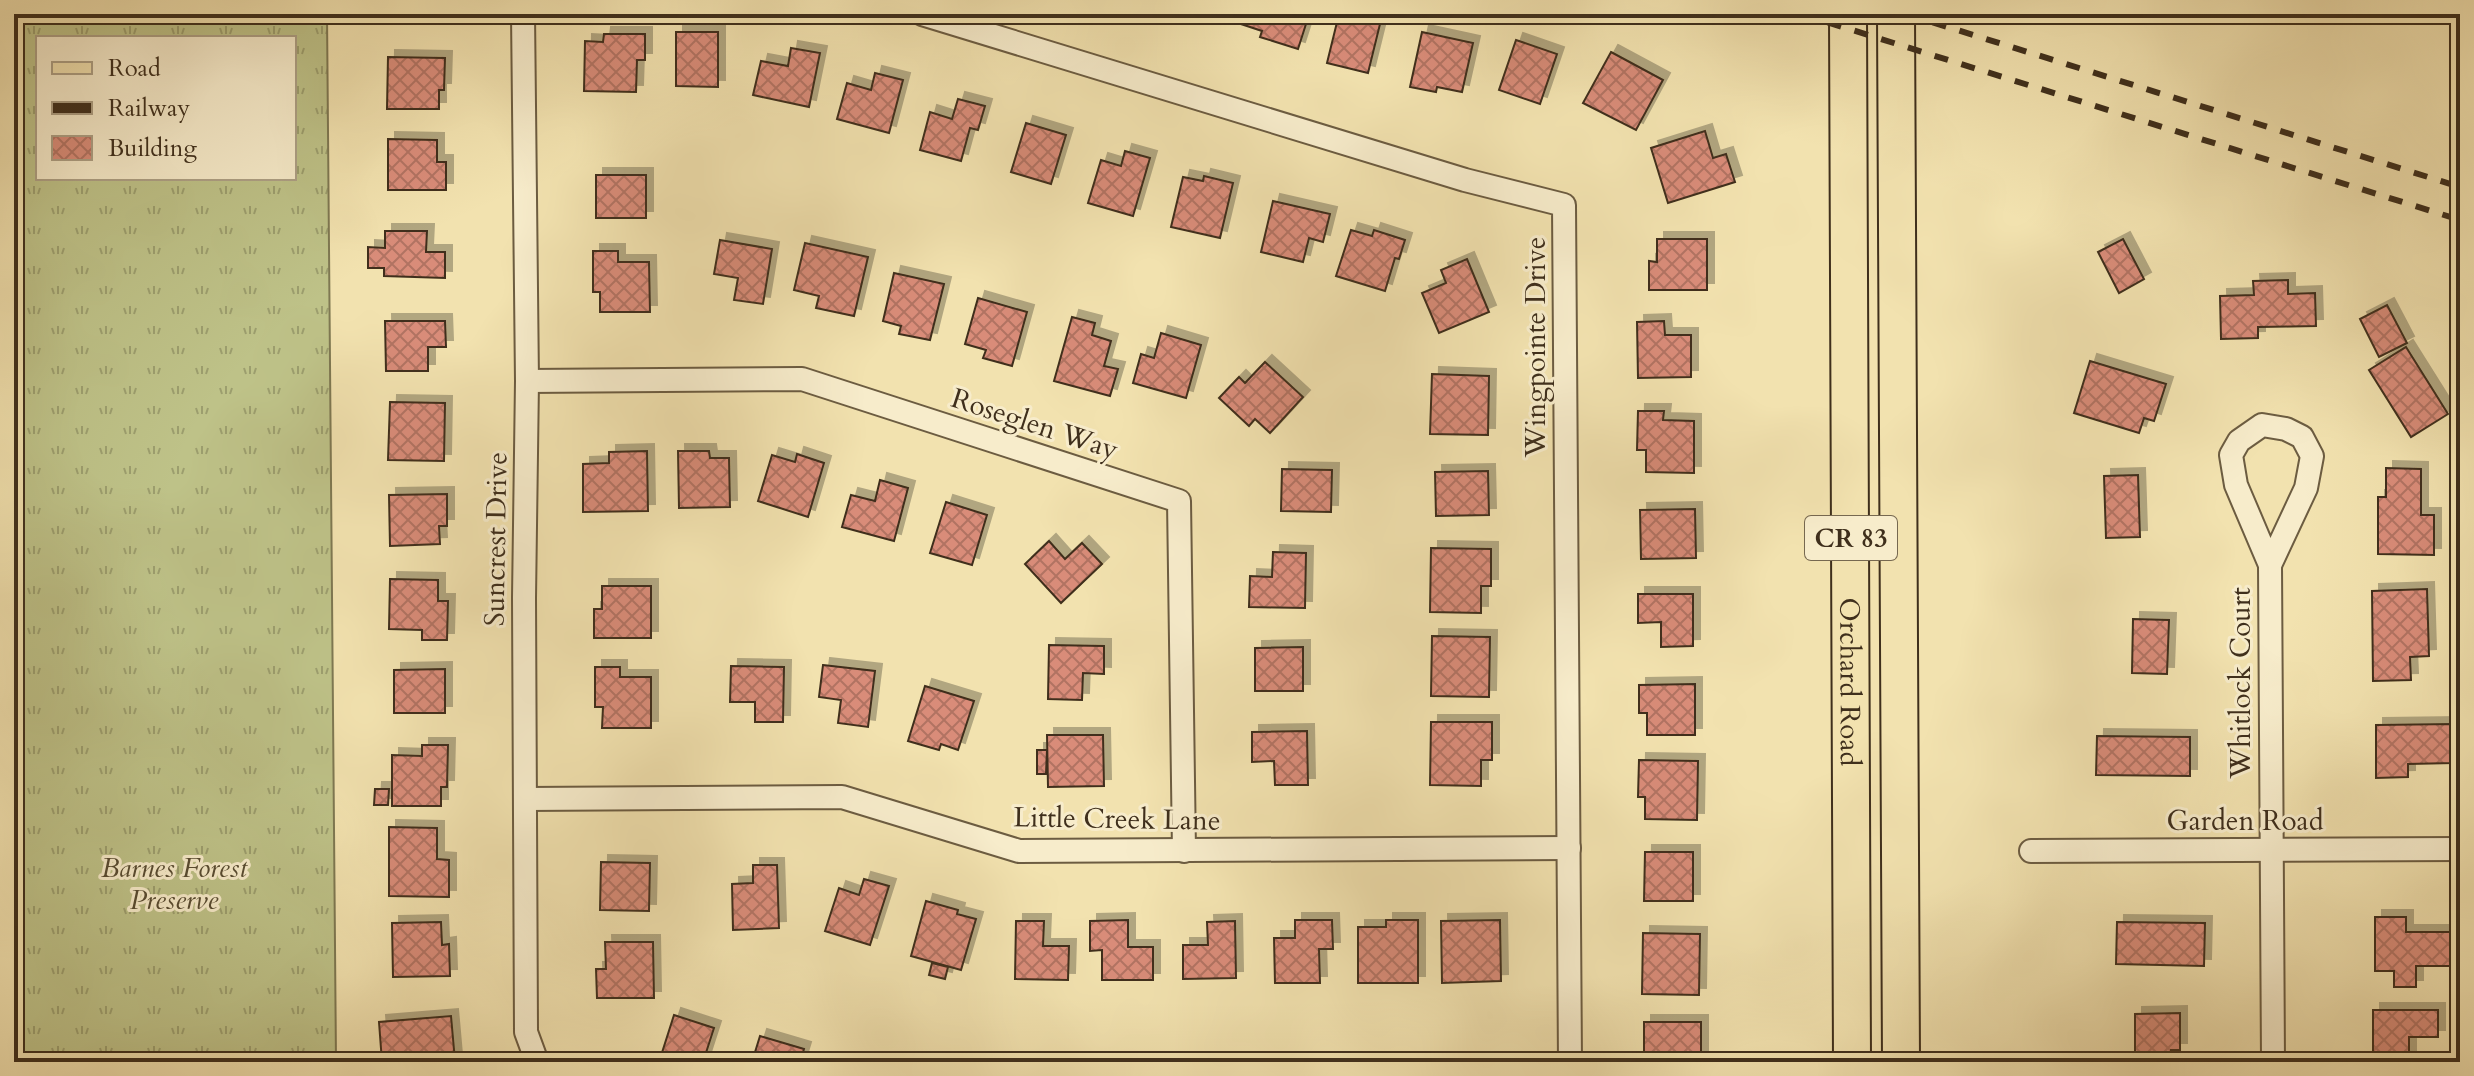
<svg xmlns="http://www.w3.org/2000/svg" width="2474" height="1076" font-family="Cardo,serif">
	<defs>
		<pattern id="grass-tufts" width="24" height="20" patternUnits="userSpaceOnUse" patternTransform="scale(2)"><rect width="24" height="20" fill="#bec288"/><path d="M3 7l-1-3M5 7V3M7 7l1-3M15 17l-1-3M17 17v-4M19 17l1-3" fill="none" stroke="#9c9e6e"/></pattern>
		<pattern id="building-cross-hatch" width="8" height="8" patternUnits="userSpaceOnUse" patternTransform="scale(2)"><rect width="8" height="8" fill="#d98c79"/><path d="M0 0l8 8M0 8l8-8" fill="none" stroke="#b17362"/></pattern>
		<filter id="shadow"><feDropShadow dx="7" dy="-7" stdDeviation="0" flood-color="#0004"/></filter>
	</defs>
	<rect width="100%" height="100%" fill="#f2e2af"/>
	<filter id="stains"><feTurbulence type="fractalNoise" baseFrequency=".0025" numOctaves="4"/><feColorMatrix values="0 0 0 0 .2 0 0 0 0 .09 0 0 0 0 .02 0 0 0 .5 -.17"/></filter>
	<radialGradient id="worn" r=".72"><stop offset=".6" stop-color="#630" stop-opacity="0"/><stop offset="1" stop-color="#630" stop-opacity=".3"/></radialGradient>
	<path fill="url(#grass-tufts)" stroke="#7e7852" stroke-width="2" fill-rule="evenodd" d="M14 14H327L336 1062H14ZM38 38H294V178H38Z"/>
	<g fill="url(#building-cross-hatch)" stroke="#3f2f1c" stroke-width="2" filter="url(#shadow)">
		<path d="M1244 14H1299L1296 22 1306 24 1298 49 1260 37 1262 31 1241 24Z"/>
		<path d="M1339 14H1358L1381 20 1368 73 1327 63Z"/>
		<path d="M676 32H718V87L676 86Z"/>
		<path d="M1422 32 1473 43 1462 92 1437 87 1436 92 1410 87Z"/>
		<path d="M604 34H645V60H637L636 92 584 91 585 41 603 42Z"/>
		<path d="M1516 40 1557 54 1540 104 1499 90Z"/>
		<path d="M791 48 820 53 809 107 753 95 761 61 788 66Z"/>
		<path d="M1611 52 1663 80 1636 130 1583 103Z"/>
		<path d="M388 57 445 58 444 90H439V109H387Z"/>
		<path d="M875 73 903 80 889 133 837 119 847 83 871 90Z"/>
		<path d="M958 99 985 106 978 130 970 128 961 161 920 150 930 112 952 119Z"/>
		<path d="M1026 123 1066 135 1051 184 1011 172Z"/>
		<path d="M1705 131 1713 158 1726 154 1735 182 1668 203 1651 148Z"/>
		<path d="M388 139 437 140V162H446V190H388Z"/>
		<path d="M1125 151 1150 158 1133 216 1088 203 1101 160 1121 166Z"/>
		<rect x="596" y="175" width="50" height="43"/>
		<path d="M1204 176 1233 183 1220 238 1171 227 1183 177 1203 181Z"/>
		<path d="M1273 201 1330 214 1323 242 1309 238 1303 262 1261 252Z"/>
		<path d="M1351 230 1372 236 1374 230 1405 240 1399 259 1395 258 1385 291 1336 276Z"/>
		<path d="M385 231H427L426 252H445V278L384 276V268H368V247L385 248Z"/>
		<path d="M1657 239H1707V290H1649V261L1657 262Z"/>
		<path d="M2123 239 2144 279 2119 293 2098 252Z"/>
		<path d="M720 240 772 249 763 304 734 300 738 278 714 274Z"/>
		<path d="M805 243 868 257 854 316 816 308 819 296 794 290Z"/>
		<path d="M593 251H618V262H649L650 312H600V292H593Z"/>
		<path d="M1467 259 1489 312 1439 333 1422 293 1446 283 1441 270Z"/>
		<path d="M894 273 944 284 930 340 899 334 901 326 883 321Z"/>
		<path d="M2288 280V294L2315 293 2316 326 2258 327V338L2221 339 2220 296 2254 295 2253 281Z"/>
		<path d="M978 298 1027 312 1012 366 983 358 986 350 965 344Z"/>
		<path d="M2387 305 2407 343 2379 357 2360 319Z"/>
		<path d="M1072 317 1095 323 1092 335 1111 341 1104 366 1118 369 1110 396 1054 381Z"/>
		<path d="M385 321H445L446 347H428V371H386Z"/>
		<path d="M1664 321 1665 335H1691V377L1638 378 1637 322Z"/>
		<path d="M1161 333 1201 345 1186 398 1133 383 1141 354 1154 358Z"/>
		<path d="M2406 347 2448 414 2411 437 2369 370Z"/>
		<path d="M2090 361 2166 384 2154 421 2144 418 2139 433 2074 413Z"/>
		<path d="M1265 362 1303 397 1270 433 1255 419 1249 426 1219 398 1239 377 1245 383Z"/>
		<path d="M1432 374 1489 376 1488 435 1430 434Z"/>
		<path d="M390 402 445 403 444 461 388 460Z"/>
		<path d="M1638 411H1664L1663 420 1694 421V473L1646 472V450H1637Z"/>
		<path d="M647 451 648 511 583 512V464L609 463V452Z"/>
		<path d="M678 451H709L710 458H729L730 507 679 508Z"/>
		<path d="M797 454 824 463 808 517 758 501 772 455 795 462Z"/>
		<path d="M2386 468 2421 469V515H2434V555L2378 554V497H2386Z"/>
		<path d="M1282 469 1332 470 1331 512 1281 511Z"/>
		<path d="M1488 471 1489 515 1436 516 1435 472Z"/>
		<path d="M2138 475 2140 537 2106 538 2104 476Z"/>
		<path d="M880 480 908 488 894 541 842 527 851 495 875 501Z"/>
		<path d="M447 494V526H439L440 544 390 546 389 495Z"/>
		<path d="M946 502 987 515 972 565 930 553Z"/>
		<path d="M1695 509 1696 558 1641 559 1640 510Z"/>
		<path d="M1049 541 1065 559 1082 543 1102 564 1061 603 1025 564Z"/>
		<path d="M1431 548 1491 549V586H1481V613L1430 612Z"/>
		<path d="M1273 552 1306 553 1305 608 1249 607 1250 576 1272 577Z"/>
		<path d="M390 579 438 580V601H448L447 640H422V630L389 629Z"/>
		<path d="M602 586H651V638H594V609H602Z"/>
		<path d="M2427 589 2429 656 2410 657 2411 680 2373 681 2372 591Z"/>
		<path d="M1638 594H1693V646L1661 647V622L1638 623Z"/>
		<path d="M2133 619 2169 620 2167 674 2132 673Z"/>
		<path d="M1432 636 1490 637 1489 697 1431 696Z"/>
		<path d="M1049 645 1104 646V674L1083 673 1082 700 1048 699Z"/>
		<path d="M1303 647V691H1255V648Z"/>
		<path d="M823 665 875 671 868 727 838 723 841 700 819 697Z"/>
		<path d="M731 666 784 667 783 722H755V702H730Z"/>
		<path d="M595 667H620V677H651V728H602L603 707H595Z"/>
		<path d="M445 669V713H394V670Z"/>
		<path d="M1695 684V735H1647V713H1639V685Z"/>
		<path d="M925 686 974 701 958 750 941 744 939 750 908 741Z"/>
		<path d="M1431 722H1492V760H1481V786L1430 785Z"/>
		<path d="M2453 724V763L2408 764V777L2376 778V725Z"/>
		<path d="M1307 731 1308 785H1275L1274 761 1252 762V732Z"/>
		<path d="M1047 735H1103L1104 786 1048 787Z"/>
		<path d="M2097 736 2190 737V776L2096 775Z"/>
		<path d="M422 745H448L447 787H441V806H392V755L422 756Z"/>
		<path d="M1037 750H1047L1046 774H1037Z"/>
		<path d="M1639 760 1698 761 1697 820 1645 819V797H1638Z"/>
		<path d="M375 789H389L388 805H374Z"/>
		<path d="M389 827 437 828V859L449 860V897L389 896Z"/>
		<path d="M1645 852H1693V901H1644Z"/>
		<path d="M601 862 650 863 649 911 600 910Z"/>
		<path d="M753 865H777L779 928 733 930 732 884 753 883Z"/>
		<path d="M864 879 889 886 870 945 825 931 839 888 859 895Z"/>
		<path d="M926 901 958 910 957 914 976 919 961 970 911 956Z"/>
		<path d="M2375 917H2406V932H2450V966H2416V987H2394V971H2375Z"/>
		<path d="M1128 920V947H1153V980H1102V950L1090 951V921Z"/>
		<path d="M1295 920H1332L1333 949H1319L1320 983H1275L1274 938H1295Z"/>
		<path d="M1386 920H1418V983H1358V927H1386Z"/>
		<path d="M1500 920 1501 981 1442 983 1441 921Z"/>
		<path d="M1016 921H1044L1043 946H1069L1068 980 1015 979Z"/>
		<path d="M1235 921 1236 978 1183 979V945H1208L1207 922Z"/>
		<path d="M441 922 442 945 449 944 450 976 393 977 392 923Z"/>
		<path d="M2117 922 2205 923 2204 966 2116 964Z"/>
		<path d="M1643 933 1700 934 1699 995 1642 994Z"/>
		<path d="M605 942H653L654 998H597L596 969H606Z"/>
		<path d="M932 963 948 967 945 979 929 975Z"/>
		<path d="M2373 1010H2438V1037H2409V1062H2373Z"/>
		<path d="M2180 1013V1050H2171V1062H2135V1014Z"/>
		<path d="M674 1015 714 1028 703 1062H659Z"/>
		<path d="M451 1016 455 1061 382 1062 379 1022Z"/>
		<rect x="1644" y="1022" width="57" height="40"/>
		<path d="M760 1036 804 1049 800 1062H752Z"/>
	</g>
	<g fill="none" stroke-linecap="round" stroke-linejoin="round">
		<defs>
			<g id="minor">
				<path d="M523 14 527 381 524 598 526 1032 537 1062"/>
				<path d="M922 14 1465 180 1564 205 1570 1062"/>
				<path d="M527 381 802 379 1179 501 1184 851"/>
				<path d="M2270 565 2236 485 2231 455 2239 441 2262 425 2286 429 2302 437 2312 456 2306 488 2270 565 2273 1062"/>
				<path d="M526 799 842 797 1019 851 1569 848"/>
				<path d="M2031 851 2460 849"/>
			</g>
			<g id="primary">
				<path id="s1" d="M1848 14 1852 1062"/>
				<path d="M1896 14 1901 1062"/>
			</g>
		</defs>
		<use href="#minor" stroke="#6c5c41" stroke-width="26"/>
		<use href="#primary" stroke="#3f2f1c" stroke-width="40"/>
		<use href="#minor" stroke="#f7eccb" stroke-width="22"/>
		<use href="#primary" stroke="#f2e2af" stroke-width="36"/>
		<g stroke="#3f2f1c" stroke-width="6" stroke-dasharray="14 14" stroke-linecap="butt">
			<path d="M1801 14 2460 220"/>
			<path d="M1906 14 2460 187"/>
		</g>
	</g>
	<g text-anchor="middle" stroke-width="6" stroke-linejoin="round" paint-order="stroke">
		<rect fill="#f7eccb" stroke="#766850" stroke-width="2" x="1805" y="516" width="92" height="44" rx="6"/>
		<g font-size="26" font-weight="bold" fill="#3f2f1c">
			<text x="1851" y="547">CR 83</text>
		</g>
		<g font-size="28" fill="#3f2f1c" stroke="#f7eccb">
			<text transform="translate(1535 347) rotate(-90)" y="10">Wingpointe Drive</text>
			<text transform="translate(1035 423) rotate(18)" y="10">Roseglen Way</text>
			<text transform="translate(495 539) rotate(-89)" y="10">Suncrest Drive</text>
			<text dy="10" stroke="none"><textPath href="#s1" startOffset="668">Orchard Road</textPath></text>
			<text transform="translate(2240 683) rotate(-90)" y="10">Whitlock Court</text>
			<text transform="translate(1117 818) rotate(1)" y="10">Little Creek Lane</text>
			<text x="2245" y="830">Garden Road</text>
		</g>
		<g font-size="28" font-style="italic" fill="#584c32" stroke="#f7eccb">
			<text x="174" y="877">Barnes Forest<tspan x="174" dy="32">Preserve</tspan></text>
		</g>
	</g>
	<rect width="2474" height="1076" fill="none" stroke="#f2e2af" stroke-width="48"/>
	<rect x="16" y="16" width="2442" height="1044" fill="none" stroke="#3f2f1c" stroke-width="4"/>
	<rect x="24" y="24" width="2426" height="1028" fill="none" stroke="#3f2f1c" stroke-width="2"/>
	<rect x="36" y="36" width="260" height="144" fill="#f7eccb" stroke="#ada085" stroke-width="2"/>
	<rect x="52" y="62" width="40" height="12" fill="#f2e2af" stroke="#ada085" stroke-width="2"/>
	<text x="108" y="76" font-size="24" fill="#3f2f1c">Road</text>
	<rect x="52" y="102" width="40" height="12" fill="#3f2f1c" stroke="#ada085" stroke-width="2"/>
	<text x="108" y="116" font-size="24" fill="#3f2f1c">Railway</text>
	<rect x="52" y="136" width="40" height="24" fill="url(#building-cross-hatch)" stroke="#ada085" stroke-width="2"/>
	<text x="108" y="156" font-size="24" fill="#3f2f1c">Building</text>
	<rect width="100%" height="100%" filter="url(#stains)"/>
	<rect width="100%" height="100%" fill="url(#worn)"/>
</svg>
